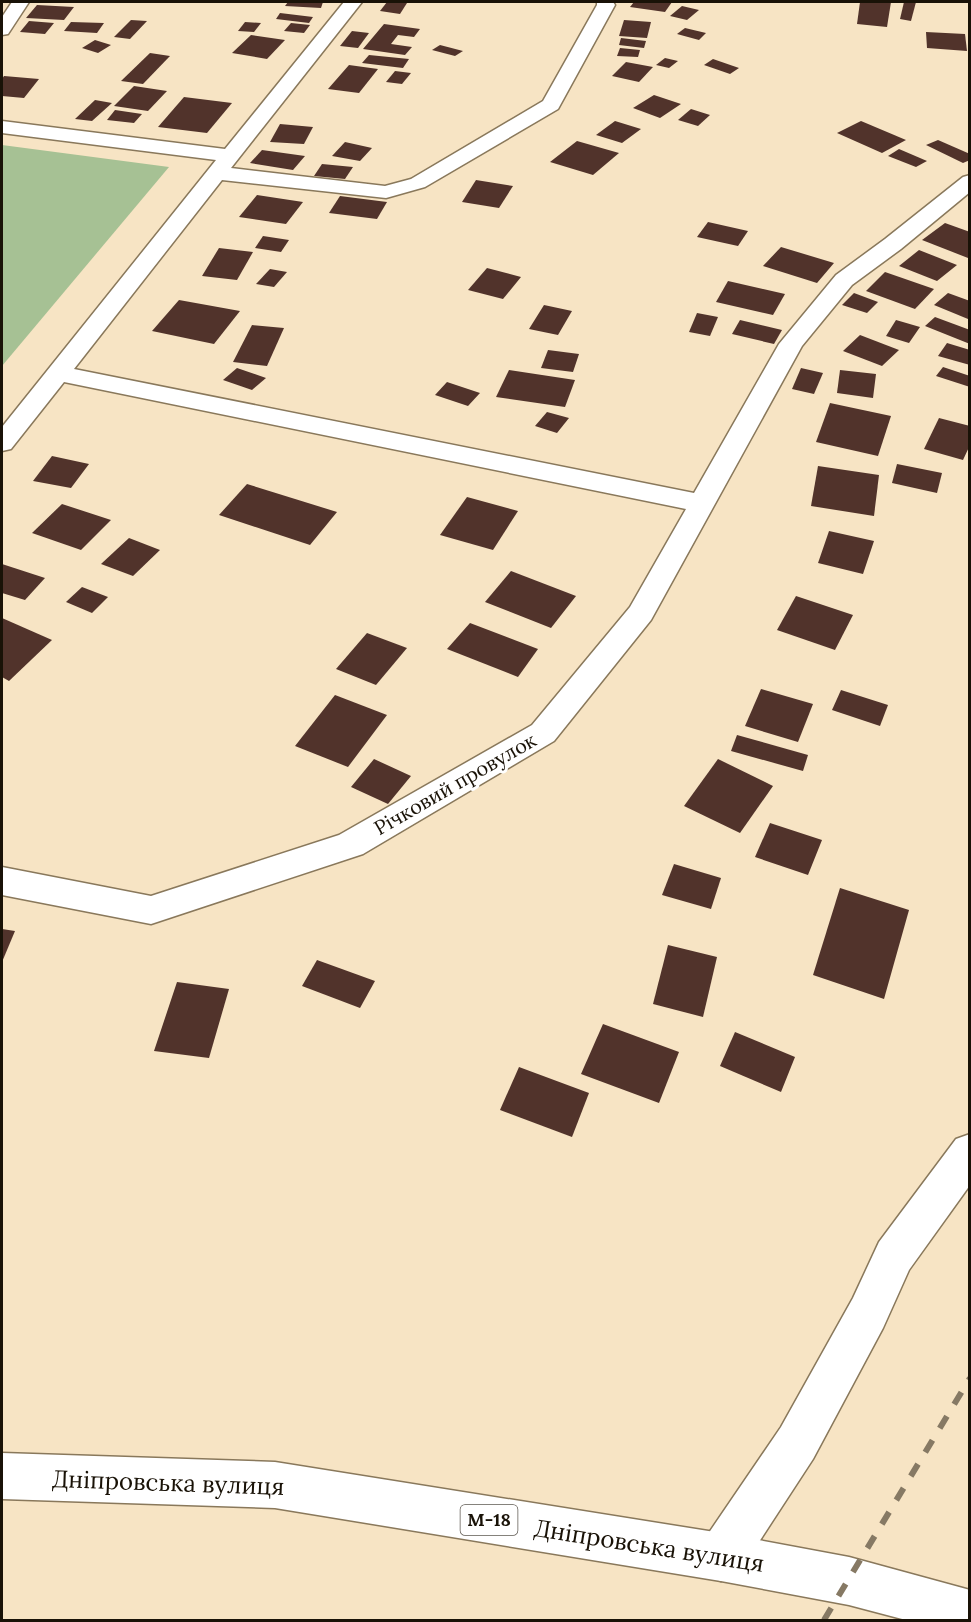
<svg xmlns="http://www.w3.org/2000/svg" width="971" height="1622" font-family="Lora,serif">
	<rect width="100%" height="100%" fill="#f7e4c4"/>
	<path fill="#a6c194" d="M2 145 169 167 2 366Z"/>
	<g fill="#51332b">
		<path d="M288 2H323L321 8 285 6Z"/>
		<path d="M387 2H397L407 3 400 14 380 11Z"/>
		<path d="M634 2H672L665 12 630 7Z"/>
		<path d="M860 2H891L887 27 857 24Z"/>
		<path d="M904 2H916L911 21 900 19Z"/>
		<path d="M37 5 74 7 64 20 26 18Z"/>
		<path d="M682 6 699 10 687 20 670 16Z"/>
		<path d="M280 13 313 17 309 23 276 19Z"/>
		<path d="M131 20 147 21 130 39 114 37Z"/>
		<path d="M624 20 651 22 647 38 619 36Z"/>
		<path d="M29 21 54 23 45 34 20 32Z"/>
		<path d="M71 22 104 23 97 33 64 31Z"/>
		<path d="M245 22 261 23 254 32 238 31Z"/>
		<path d="M291 23 310 25 304 33 284 31Z"/>
		<path d="M384 24 420 29 414 37 398 35 391 44 412 47 405 55 363 49Z"/>
		<path d="M685 28 706 33 699 40 677 34Z"/>
		<path d="M352 31 369 33 358 48 340 46Z"/>
		<path d="M926 32 965 34 967 51 927 48Z"/>
		<path d="M251 35 285 40 267 59 232 53Z"/>
		<path d="M621 38 646 41 644 48 619 45Z"/>
		<path d="M95 40 111 45 98 53 82 48Z"/>
		<path d="M440 45 463 51 455 56 432 50Z"/>
		<path d="M620 48 640 50 638 57 617 56Z"/>
		<path d="M150 53 170 56 143 84 121 81Z"/>
		<path d="M369 55 409 59 403 68 362 63Z"/>
		<path d="M665 58 678 61 669 68 656 65Z"/>
		<path d="M713 59 739 68 730 74 704 65Z"/>
		<path d="M626 62 653 67 639 82 612 76Z"/>
		<path d="M349 65 378 69 359 93 328 89Z"/>
		<path d="M395 71 411 73 402 84 386 82Z"/>
		<path d="M4 76 39 79 24 98 2 96V79Z"/>
		<path d="M134 86 167 91 148 111 114 106Z"/>
		<path d="M654 95 681 104 660 118 633 108Z"/>
		<path d="M184 97 232 103 207 133 158 127Z"/>
		<path d="M95 100 112 103 92 121 75 119Z"/>
		<path d="M691 109 710 115 698 126 678 120Z"/>
		<path d="M115 110 142 114 134 123 107 120Z"/>
		<path d="M615 121 641 129 622 143 596 135Z"/>
		<path d="M861 121 906 140 882 153 837 133Z"/>
		<path d="M280 124 313 127 304 144 270 142Z"/>
		<path d="M938 140 970 154V160L963 163 926 145Z"/>
		<path d="M577 141 619 153 593 175 550 162Z"/>
		<path d="M345 142 372 148 360 161 332 156Z"/>
		<path d="M899 149 927 161 916 167 888 156Z"/>
		<path d="M262 150 305 156 293 170 250 163Z"/>
		<path d="M322 164 353 167 345 179 314 176Z"/>
		<path d="M476 180 513 186 499 208 462 202Z"/>
		<path d="M257 195 303 202 286 224 239 217Z"/>
		<path d="M340 196 387 202 377 219 329 213Z"/>
		<path d="M708 222 748 231 738 246 697 237Z"/>
		<path d="M945 223 970 232 968 258 922 240Z"/>
		<path d="M263 236 289 240 281 252 255 248Z"/>
		<path d="M781 247 834 263 817 283 763 266Z"/>
		<path d="M219 248 253 252 237 280 202 276Z"/>
		<path d="M919 250 957 265 937 281 899 266Z"/>
		<path d="M487 268 521 277 503 299 468 290Z"/>
		<path d="M270 269 287 272 274 287 256 284Z"/>
		<path d="M885 272 934 289 915 309 866 291Z"/>
		<path d="M728 281 785 294 773 315 716 302Z"/>
		<path d="M854 293 878 302 867 313 842 305Z"/>
		<path d="M948 293 970 301 968 319 934 305Z"/>
		<path d="M179 300 240 311 214 344 152 331Z"/>
		<path d="M544 305 572 311 558 335 529 329Z"/>
		<path d="M697 313 718 317 710 336 689 332Z"/>
		<path d="M935 317 970 330V344L925 326Z"/>
		<path d="M740 320 782 330 774 344 732 334Z"/>
		<path d="M896 320 920 327 909 343 886 336Z"/>
		<path d="M252 325 284 328 267 366 233 362Z"/>
		<path d="M860 335 899 350 882 366 843 351Z"/>
		<path d="M947 343 970 350V365L938 356Z"/>
		<path d="M548 350 579 354 573 372 541 368Z"/>
		<path d="M943 367 970 376V387L936 376Z"/>
		<path d="M237 368 266 378 252 390 223 380Z"/>
		<path d="M801 368 823 373 814 394 792 389Z"/>
		<path d="M509 370 575 380 565 407 496 397Z"/>
		<path d="M840 370 876 374 873 398 837 393Z"/>
		<path d="M447 382 480 393 468 406 435 395Z"/>
		<path d="M830 403 891 416 878 456 816 442Z"/>
		<path d="M547 412 569 418 557 433 535 426Z"/>
		<path d="M939 418 970 426V445L963 460 924 449Z"/>
		<path d="M52 456 89 464 71 488 33 481Z"/>
		<path d="M897 464 942 473 937 493 892 483Z"/>
		<path d="M818 466 879 475 874 516 811 506Z"/>
		<path d="M247 484 337 512 310 545 219 515Z"/>
		<path d="M467 497 518 511 493 550 440 535Z"/>
		<path d="M62 504 111 520 81 550 32 533Z"/>
		<path d="M829 531 874 541 863 574 818 563Z"/>
		<path d="M129 538 160 550 133 576 101 564Z"/>
		<path d="M2 564 45 578 25 600 2 593Z"/>
		<path d="M511 571 576 596 551 628 485 602Z"/>
		<path d="M82 587 108 597 92 613 66 602Z"/>
		<path d="M796 596 853 615 835 650 777 630Z"/>
		<path d="M2 618 52 640 9 681 2 677Z"/>
		<path d="M470 623 538 649 518 677 447 649Z"/>
		<path d="M367 633 407 648 376 685 336 669Z"/>
		<path d="M761 689 813 704 798 742 745 726Z"/>
		<path d="M841 690 888 705 880 726 832 710Z"/>
		<path d="M335 695 387 715 348 767 295 746Z"/>
		<path d="M737 735 808 755 803 771 731 751Z"/>
		<path d="M374 759 411 776 388 804 351 787Z"/>
		<path d="M718 759 773 786 740 833 684 806Z"/>
		<path d="M770 823 822 840 808 875 755 857Z"/>
		<path d="M674 864 721 878 711 909 662 895Z"/>
		<path d="M840 888 909 910 884 999 813 975Z"/>
		<path d="M2 929 15 931 2 962Z"/>
		<path d="M668 945 717 957 703 1017 653 1004Z"/>
		<path d="M317 960 375 981 360 1008 302 986Z"/>
		<path d="M177 982 229 989 209 1058 154 1051Z"/>
		<path d="M603 1024 679 1052 659 1103 581 1074Z"/>
		<path d="M735 1032 795 1057 781 1092 720 1066Z"/>
		<path d="M519 1067 589 1093 572 1137 500 1110Z"/>
	</g>
	<g fill="none" stroke-linecap="round" stroke-linejoin="round">
		<defs>
			<g id="minor">
				<path d="M12 2H29L8 34 2 35V17Z"/>
				<path d="M344 2H362L231 168 385 186 411 179 543 101 597 5V2H613L615 5 558 109 425 187 386 198 222 180 74 369 694 493 779 344 836 275 885 239 963 177 970 175V192L901 249 852 285 802 346 651 620 554 741 363 854 151 924 2 895V867L151 896 339 835 532 725 630 607 686 509 64 382 11 449 2 451V427L216 160 2 133V121L225 149Z"/>
				<path d="M970 1134V1185L909 1270 883 1328 813 1459 738 1574 721 1581 704 1574 697 1557 704 1540 781 1427 853 1298 879 1242 956 1139Z"/>
			</g>
			<path id="trunk" d="M2 1453 275 1462 721 1533 849 1557 970 1590V1620H906L849 1605 721 1581 275 1508 2 1499Z"/>
		</defs>
		<use href="#minor" stroke="#89785b" stroke-width="3"/>
		<use href="#trunk" stroke="#89785b" stroke-width="3"/>
		<use href="#minor" fill="#fff" fill-rule="evenodd"/>
		<use href="#trunk" fill="#fff" fill-rule="evenodd"/>
		<path stroke="#867964" stroke-width="6" stroke-dasharray="14 14" stroke-linecap="butt" d="M824 1620 970 1378"/>
	</g>
	<g text-anchor="middle" stroke-width="6" stroke-linejoin="round" paint-order="stroke">
		<rect fill="#fff" stroke="#5e5951" stroke-width="1.5" x="460.5" y="1505" width="57" height="30" rx="4.5"/>
		<g font-size="18" font-weight="bold" fill="#191207">
			<text x="489" y="1526">М-18</text>
		</g>
		<g font-size="20" fill="#191207" stroke="#fff">
			<text transform="translate(455 784) rotate(-30)" y="7">Річковий провулок</text>
		</g>
		<g font-size="24" fill="#191207" stroke="#fff">
			<text transform="translate(168 1483) rotate(2)" y="8">Дніпровська вулиця</text>
			<text transform="translate(649 1546) rotate(9)" y="8">Дніпровська вулиця</text>
		</g>
	</g>
	<rect width="971" height="1622" fill="none" stroke="#191207" stroke-width="6"/>
</svg>
